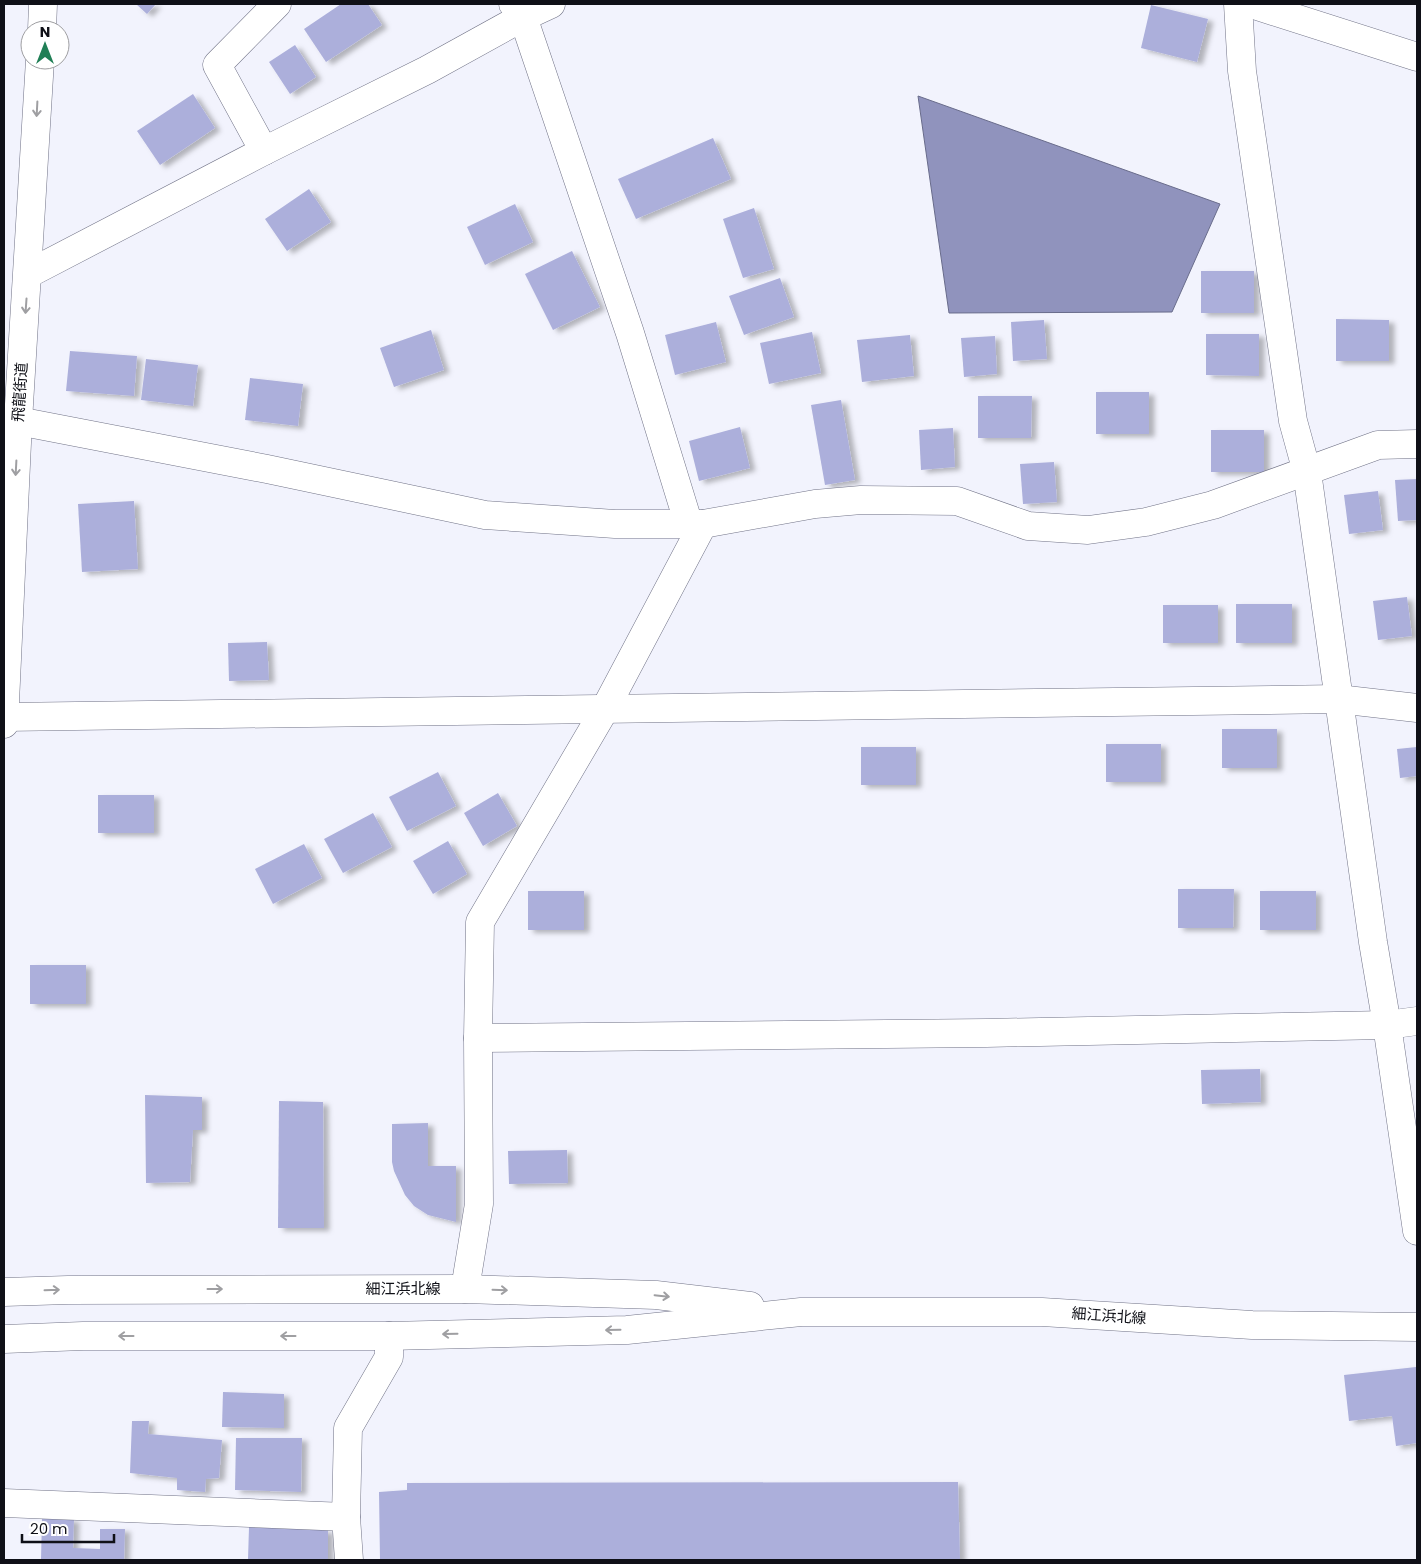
<svg xmlns="http://www.w3.org/2000/svg" width="1421" height="1564" font-family="Poppins,'Noto Sans JP',sans-serif">
	<defs>
		<filter id="shadow"><feDropShadow dx="5.5" dy="3" stdDeviation="2.5" flood-color="#0004"/></filter>
	</defs>
	<rect width="100%" height="100%" fill="#f2f3fd"/>
	<path fill="#9093bd" stroke="#696c8b" d="M918 96 1220 204 1172 312 949 313Z"/>
	<g fill="#acafdb" filter="url(#shadow)">
		<path d="M136 4H156L147 14Z"/>
		<path d="M341 4H368L382 25 326 62 304 29Z"/>
		<path d="M1151 5 1208 19 1197 62 1141 48Z"/>
		<path d="M295 45 316 77 290 94 269 62Z"/>
		<path d="M193 94 215 128 160 165 137 131Z"/>
		<path d="M713 138 731 179 636 219 618 179Z"/>
		<path d="M309 189 331 222 287 251 265 219Z"/>
		<path d="M515 204 533 242 485 265 467 227Z"/>
		<path d="M754 208 774 269 743 278 723 219Z"/>
		<path d="M572 251 600 307 553 330 525 274Z"/>
		<rect x="1201" y="271" width="53" height="42"/>
		<path d="M780 278 794 317 744 335 729 296Z"/>
		<path d="M1336 319 1389 320V361H1336Z"/>
		<path d="M1044 320 1047 359 1013 361 1011 322Z"/>
		<path d="M716 322 726 362 675 375 665 335Z"/>
		<path d="M431 330 444 370 394 387 380 348Z"/>
		<path d="M812 332 821 373 769 384 760 343Z"/>
		<path d="M1206 334H1259V376L1206 375Z"/>
		<path d="M910 335 914 376 862 382 857 340Z"/>
		<path d="M995 336 997 374 964 377 961 338Z"/>
		<path d="M70 351 137 356 134 396 66 391Z"/>
		<path d="M146 359 198 365 193 406 141 400Z"/>
		<path d="M250 378 303 384 298 426 245 420Z"/>
		<rect x="1096" y="392" width="53" height="42"/>
		<path d="M978 396H1032L1031 438H978Z"/>
		<path d="M841 400 855 480 825 485 811 405Z"/>
		<path d="M740 427 750 468 699 481 689 441Z"/>
		<path d="M953 428 955 467 921 470 919 430Z"/>
		<rect x="1211" y="430" width="53" height="42"/>
		<path d="M1054 462 1057 502 1023 504 1020 464Z"/>
		<path d="M1417 479V520L1398 521 1395 480Z"/>
		<path d="M1378 491 1383 530 1349 534 1344 495Z"/>
		<path d="M134 501 138 569 82 572 78 504Z"/>
		<path d="M1407 597 1412 636 1378 640 1373 601Z"/>
		<rect x="1236" y="604" width="56" height="39"/>
		<rect x="1163" y="605" width="55" height="38"/>
		<path d="M267 642 269 680 229 681 228 643Z"/>
		<rect x="1222" y="729" width="55" height="39"/>
		<rect x="1106" y="744" width="55" height="38"/>
		<rect x="861" y="747" width="55" height="38"/>
		<path d="M1417 747V776L1400 778 1397 749Z"/>
		<path d="M438 772 456 806 407 831 389 797Z"/>
		<path d="M498 793 517 826 483 846 464 813Z"/>
		<rect x="98" y="795" width="56" height="38"/>
		<path d="M373 813 392 847 343 873 324 839Z"/>
		<path d="M448 841 467 874 433 894 413 861Z"/>
		<path d="M304 844 322 878 273 904 255 869Z"/>
		<path d="M1178 889H1234L1233 928H1178Z"/>
		<rect x="528" y="891" width="56" height="39"/>
		<rect x="1260" y="891" width="56" height="39"/>
		<rect x="30" y="965" width="56" height="39"/>
		<path d="M1260 1069 1261 1102 1202 1104 1201 1070Z"/>
		<path d="M145 1095 202 1097V1130H193L190 1182 146 1183Z"/>
		<path d="M279 1101 323 1102 324 1228H278Z"/>
		<path d="M428 1123V1166H456V1222L428 1215 414 1206 405 1195 394 1171 392 1162V1124Z"/>
		<path d="M567 1150 568 1183 509 1184 508 1151Z"/>
		<path d="M1416 1367 1417 1443 1396 1446 1392 1416 1349 1421 1344 1375Z"/>
		<path d="M223 1392 284 1394V1428L222 1427Z"/>
		<path d="M132 1421H149L148 1434 222 1440 219 1478 206 1479 205 1492 177 1490V1478L130 1473Z"/>
		<path d="M236 1438H302L301 1492 235 1490Z"/>
		<path d="M958 1482 960 1560H380L379 1492 407 1490V1483Z"/>
		<path d="M42 1518 74 1519 73 1548 100 1549V1529H125L124 1560H41Z"/>
		<path d="M249 1527 328 1530V1560H248Z"/>
	</g>
	<g fill="none" stroke-linecap="round" stroke-linejoin="round">
		<defs>
			<g id="minor">
				<path d="M513 4 523 17 630 333 689 525"/>
				<path d="M1238 4 1242 71 1293 421 1307 472 1373 942 1387 1025 1417 1231"/>
				<path d="M1251 4 1417 57"/>
				<path d="M264 151 217 65 277 4"/>
				<path d="M28 274 264 151 427 70 523 17 551 4"/>
				<path d="M18 421 267 469 485 515 615 524H703L815 504 861 500 957 501 1028 526 1088 530 1146 522 1213 505 1378 445 1417 444"/>
				<path d="M4 717 1338 699 1417 708"/>
				<path d="M478 1038 986 1033 1387 1025 1417 1021"/>
				<path d="M465 1289 479 1204 478 1038 480 922 605 709 703 524"/>
				<path d="M4 1503 346 1517"/>
				<path d="M349 1560 346 1517 348 1428 389 1357V1336"/>
			</g>
			<g id="major">
				<path d="M4 1292 68 1290 465 1289 656 1295 750 1306"/>
				<path d="M4 1339 83 1336H389L627 1330 801 1312H1042L1252 1325 1417 1327"/>
			</g>
			<g id="highway">
				<path d="M42 30 43 4"/>
				<path d="M4 724 18 421 40 60"/>
			</g>
		</defs>
		<use href="#minor" stroke="#717387" stroke-width="29"/>
		<use href="#major" stroke="#717387" stroke-width="29"/>
		<use href="#highway" stroke="#717387" stroke-width="29"/>
		<use href="#minor" stroke="#fff" stroke-width="28"/>
		<use href="#major" stroke="#fff" stroke-width="28"/>
		<use href="#highway" stroke="#fff" stroke-width="28"/>
	</g>
	<defs><path id="oneway-shaft" d="M-6 0H5M1.5-3L5.5 0L1.5 3" fill="none" stroke-width="1.6" stroke-linecap="round" stroke-linejoin="round" transform="scale(1.25)"/></defs>
	<g stroke="#9f9fa2">
		<use href="#oneway-shaft" transform="translate(37 109) rotate(93)"/>
		<use href="#oneway-shaft" transform="translate(26 306) rotate(94)"/>
		<use href="#oneway-shaft" transform="translate(16 468) rotate(93)"/>
		<use href="#oneway-shaft" transform="translate(215 1289)"/>
		<use href="#oneway-shaft" transform="translate(52 1290) rotate(-2)"/>
		<use href="#oneway-shaft" transform="translate(500 1290) rotate(2)"/>
		<use href="#oneway-shaft" transform="translate(662 1296) rotate(6)"/>
		<use href="#oneway-shaft" transform="translate(613 1330) rotate(179)"/>
		<use href="#oneway-shaft" transform="translate(450 1334) rotate(179)"/>
		<use href="#oneway-shaft" transform="translate(126 1336) rotate(180)"/>
		<use href="#oneway-shaft" transform="translate(288 1336) rotate(180)"/>
	</g>
	<g text-anchor="middle" stroke-width="5" stroke-linejoin="round" paint-order="stroke">
		<g font-size="15" fill="#0f1017" stroke="#fff">
			<text transform="translate(20 392) rotate(-86)" y="5">飛龍街道</text>
			<text x="403" y="1294">細江浜北線</text>
			<text transform="translate(1109 1316) rotate(4)" y="5">細江浜北線</text>
		</g>
	</g>
	<rect width="1421" height="1564" fill="none" stroke="#0f1017" stroke-width="10"/>
	<g transform="translate(45 45)"><circle r="24" fill="#ffffff" stroke="#9f9fa2"/>
	<path d="M0-4L9 19L0 12L-9 19Z" fill="#207f56"/>
	<text y="-8" font-size="14" font-weight="bold" text-anchor="middle" fill="#0f1017">N</text>
	</g>
	<path d="M22 1534v8h92v-8" fill="none" stroke="#0f1017" stroke-width="2.5"/>
	<text x="30" y="1534" font-size="15" fill="#0f1017" stroke="#ffffff" stroke-width="4" paint-order="stroke">20 m</text>
</svg>
